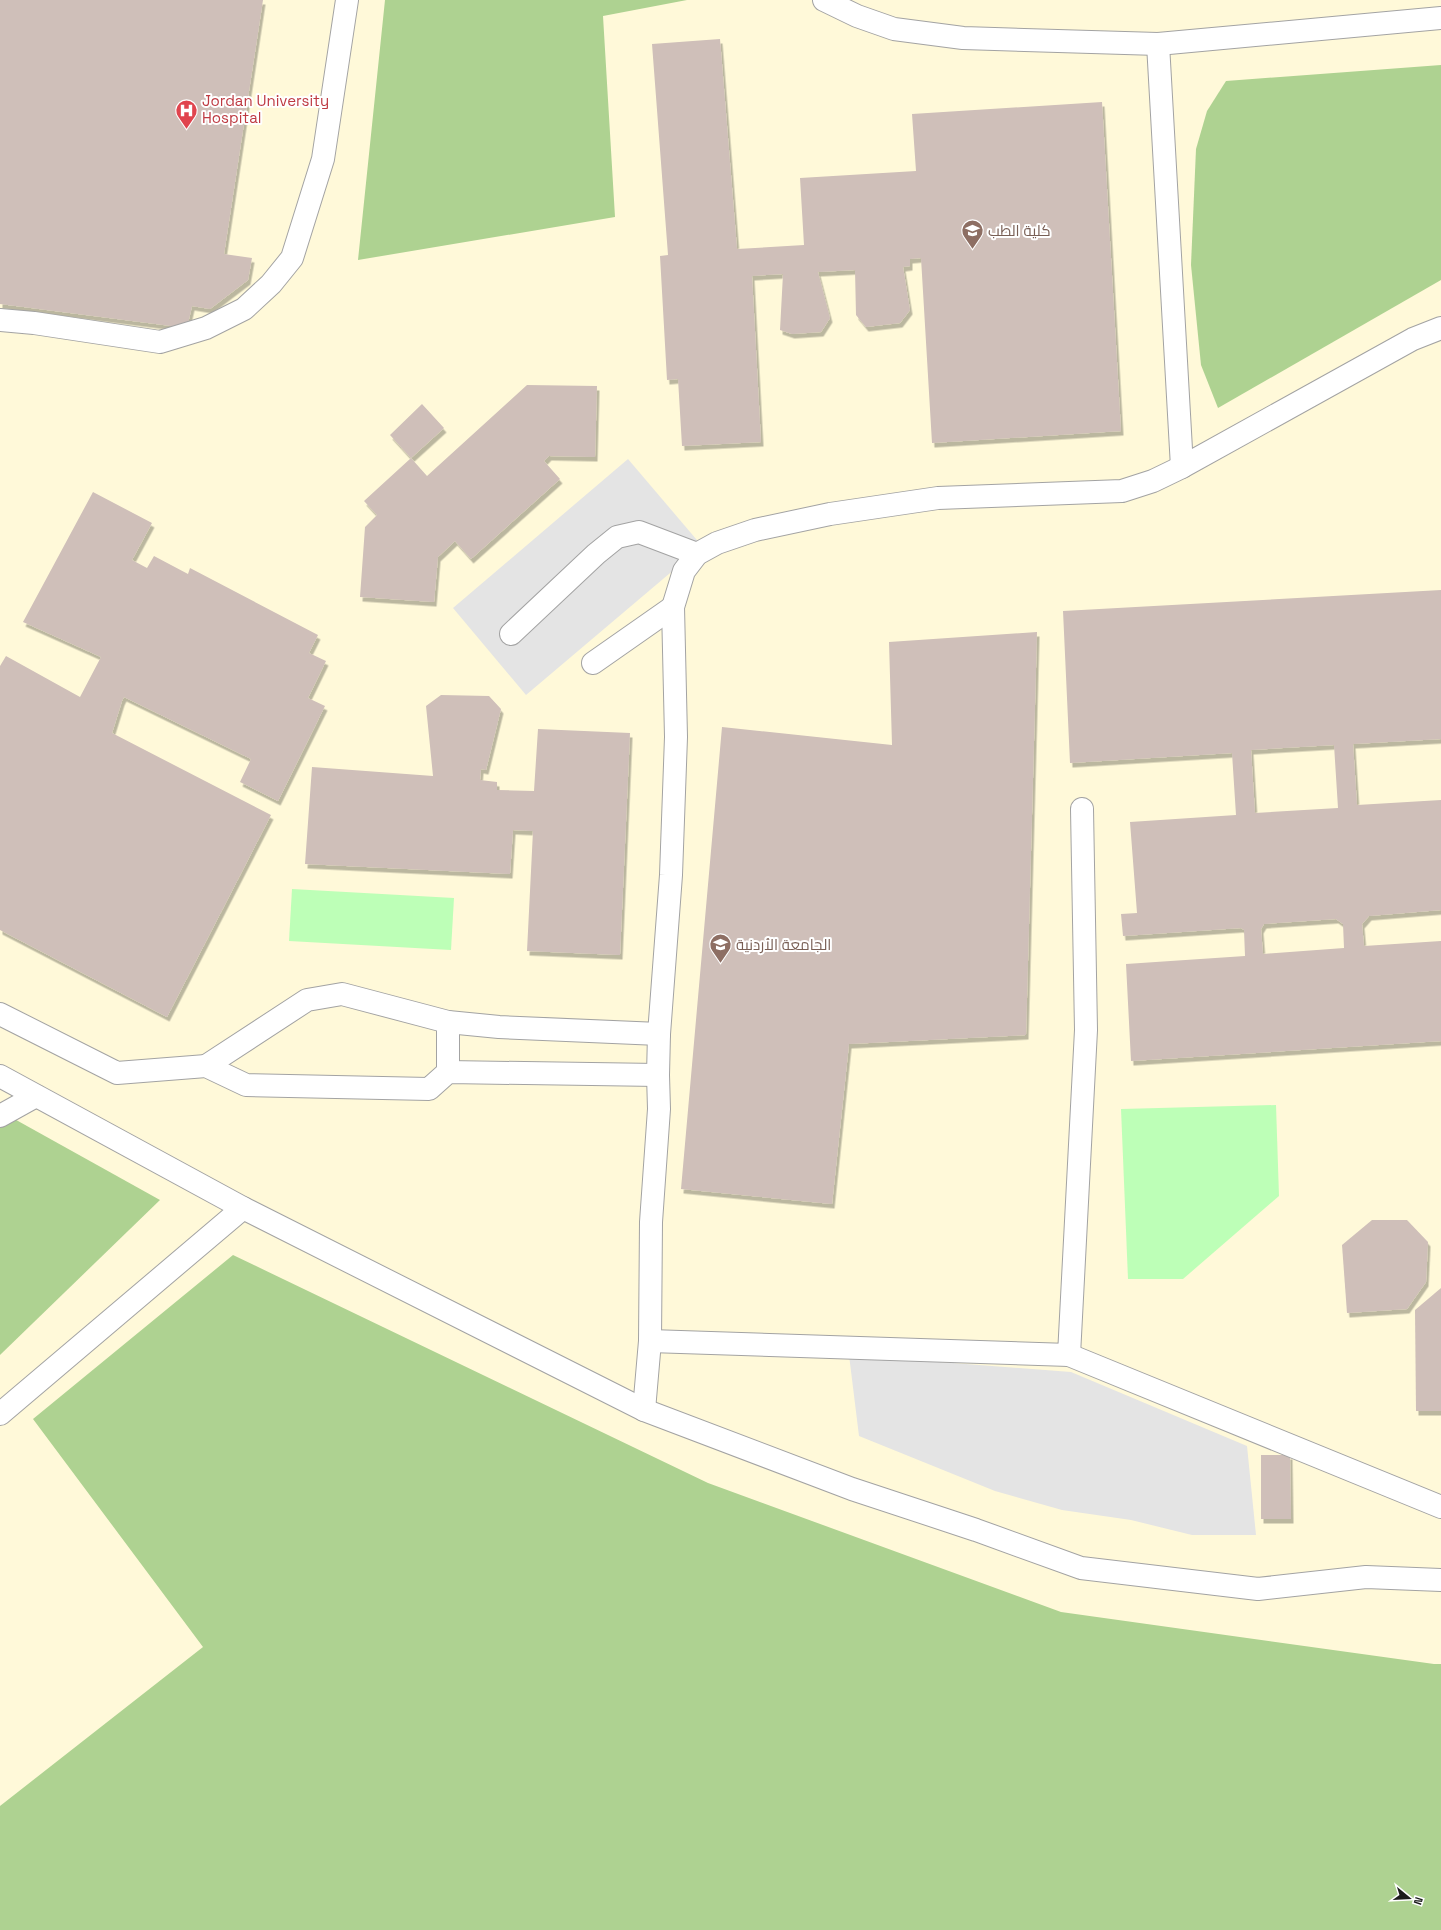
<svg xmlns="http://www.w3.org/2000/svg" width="1441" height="1930" font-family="'Space Grotesk',Cairo,sans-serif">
	<defs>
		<filter id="shadow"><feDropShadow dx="2.5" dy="4.5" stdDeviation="0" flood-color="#0004"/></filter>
	</defs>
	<rect width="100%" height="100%" fill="#efe8e0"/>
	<rect fill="#fff9d9" x="0" y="0" width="1441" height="1930"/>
	<g fill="#aed291">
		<path d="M385 0H687L603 16 615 217 358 260Z"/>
		<path d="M1441 65V280L1218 408 1201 365 1191 265 1196 149 1207 111 1226 81Z"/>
		<path d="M0 1111 160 1200 0 1355Z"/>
		<path d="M233 1255 708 1483 1061 1612 1434 1664H1441V1930H0V1806L203 1647 33 1419Z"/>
	</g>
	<g fill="#bdffb7">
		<path d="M292 889 454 898 451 950 289 941Z"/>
		<path d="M1276 1105 1279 1196 1183 1279H1128L1121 1109Z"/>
	</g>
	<g fill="#e4e4e4">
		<path d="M628 459 702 546 526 695 453 608Z"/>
		<path d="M849 1355 1071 1372 1247 1446 1256 1535H1192L1131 1520 1062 1510 995 1491 859 1436Z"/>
	</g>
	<g fill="#cfbfb9" fill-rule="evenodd" filter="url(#shadow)">
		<path d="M0 0H263L224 254 252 258 248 280 210 309 192 306 187 328 0 304Z"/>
		<path d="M720 39 737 249 804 245 800 178 916 171 912 114 1102 102 1121 431 932 443 921 258 910 259V266L903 267 910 310 900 323 866 327 856 315 855 270 818 272 830 318 821 332 792 334 780 330 783 274 752 276 761 442 682 446 678 379 667 380 660 256 668 255 652 44Z"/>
		<path d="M527 385 597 386 595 457 549 456 544 461 560 479 471 559 455 541 438 557 434 602 360 597 365 527 377 515 364 501 411 458 390 435 422 404 444 428 411 458 427 476Z"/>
		<path d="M93 492 152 523 132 560 147 568 154 556 188 574 190 568 318 635 309 653 326 661 308 698 325 706 278 801 240 782 251 759 124 697 122 701 112 733 271 815 167 1017 0 930V666L6 656 80 697 101 657 23 622Z"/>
		<path d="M1441 590V739L1353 744 1357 805 1441 800V910L1369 916 1362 924 1364 946 1441 941V1041L1131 1061 1126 964 1245 956 1244 930 1241 928 1123 936 1121 914 1137 913 1130 822 1236 815 1232 753 1070 763 1063 611ZM1334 745 1338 808 1255 813 1251 750ZM1336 919 1343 924 1344 948 1263 954 1261 929 1264 924Z"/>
		<path d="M1037 632 1026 1035 849 1044 832 1204 681 1189 722 727 892 745 889 642Z"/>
		<path d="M441 695 489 696 501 709 486 770 481 769 480 780 497 782V790L534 791 538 729 630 733 620 955 527 951 533 831 513 830 510 874 305 864 312 767 433 776 426 706Z"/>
		<path d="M1372 1220H1407L1428 1242 1426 1282 1407 1309 1347 1313 1342 1245Z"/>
		<path d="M1441 1288V1411H1416L1415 1310Z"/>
		<path d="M1261 1455H1290L1291 1519H1261Z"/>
	</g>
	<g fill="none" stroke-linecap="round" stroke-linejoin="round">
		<defs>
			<g id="minor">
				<path d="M824 0 857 16 894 29 963 38 1158 44 1441 18"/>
				<path d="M1158 44 1182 467"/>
				<path d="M0 320 34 323 160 342 206 328 244 309 271 284 292 258 323 159 347 0"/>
				<path d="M511 634 596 554 617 537 639 532 697 554"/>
				<path d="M593 663 673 607"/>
				<path d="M0 1014 117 1073 206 1066 246 1085 429 1089 448 1072 658 1075"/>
				<path d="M206 1066 307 1000 342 994 448 1022 499 1027 659 1034"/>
				<path d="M448 1072V1022"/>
				<path d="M0 1076 243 1208 644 1410 852 1489 976 1530 1081 1568 1258 1589 1366 1577 1441 1580"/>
				<path d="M0 1116 36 1096"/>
				<path d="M650 1341 1069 1355 1086 1030 1082 809"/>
				<path d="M1069 1355 1441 1507"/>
				<path d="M644 1410 650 1341 651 1222 659 1109 658 1075 659 1034 671 875 676 737 673 607 684 571 697 554 717 543 755 530 830 514 938 498 1122 491 1153 481 1182 467 1413 339 1441 328"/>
				<path d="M0 1414 243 1208"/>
			</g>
		</defs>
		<use href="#minor" stroke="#a3a3a3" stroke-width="24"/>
		<use href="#minor" stroke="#fff" stroke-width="22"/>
	</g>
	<defs>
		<symbol id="hospital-pin" viewBox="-11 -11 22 30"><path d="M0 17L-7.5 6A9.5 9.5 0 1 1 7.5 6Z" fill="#e0444e" stroke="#fff"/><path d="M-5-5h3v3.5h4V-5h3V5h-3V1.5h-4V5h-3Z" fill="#fff"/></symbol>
		<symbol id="university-pin" viewBox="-11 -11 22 30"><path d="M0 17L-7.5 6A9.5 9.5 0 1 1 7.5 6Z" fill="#8d6e63" stroke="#fff"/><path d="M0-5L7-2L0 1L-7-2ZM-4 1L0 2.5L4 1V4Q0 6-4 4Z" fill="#fff"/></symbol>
	</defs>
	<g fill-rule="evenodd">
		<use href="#hospital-pin" x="174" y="98" width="25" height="34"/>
		<use href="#university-pin" x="960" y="218" width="25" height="34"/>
		<use href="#university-pin" x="708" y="932" width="25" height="34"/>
	</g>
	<g text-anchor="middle" stroke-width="4" stroke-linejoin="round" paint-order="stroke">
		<g font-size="15" fill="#be3a42" stroke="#fff" text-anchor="start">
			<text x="202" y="106">Jordan University<tspan x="202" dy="17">Hospital</tspan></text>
		</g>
		<g font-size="15" fill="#785e54" stroke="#fff" text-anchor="start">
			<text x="988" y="236">كلية الطب</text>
			<text x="736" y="950">الجامعة الأردنية</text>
		</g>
	</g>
	<g transform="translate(1409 1898) rotate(108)" stroke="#ffffff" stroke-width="3" paint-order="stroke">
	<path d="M0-3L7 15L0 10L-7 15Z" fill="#1c1c1c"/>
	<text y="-6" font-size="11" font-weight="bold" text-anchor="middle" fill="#1c1c1c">N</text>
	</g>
</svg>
